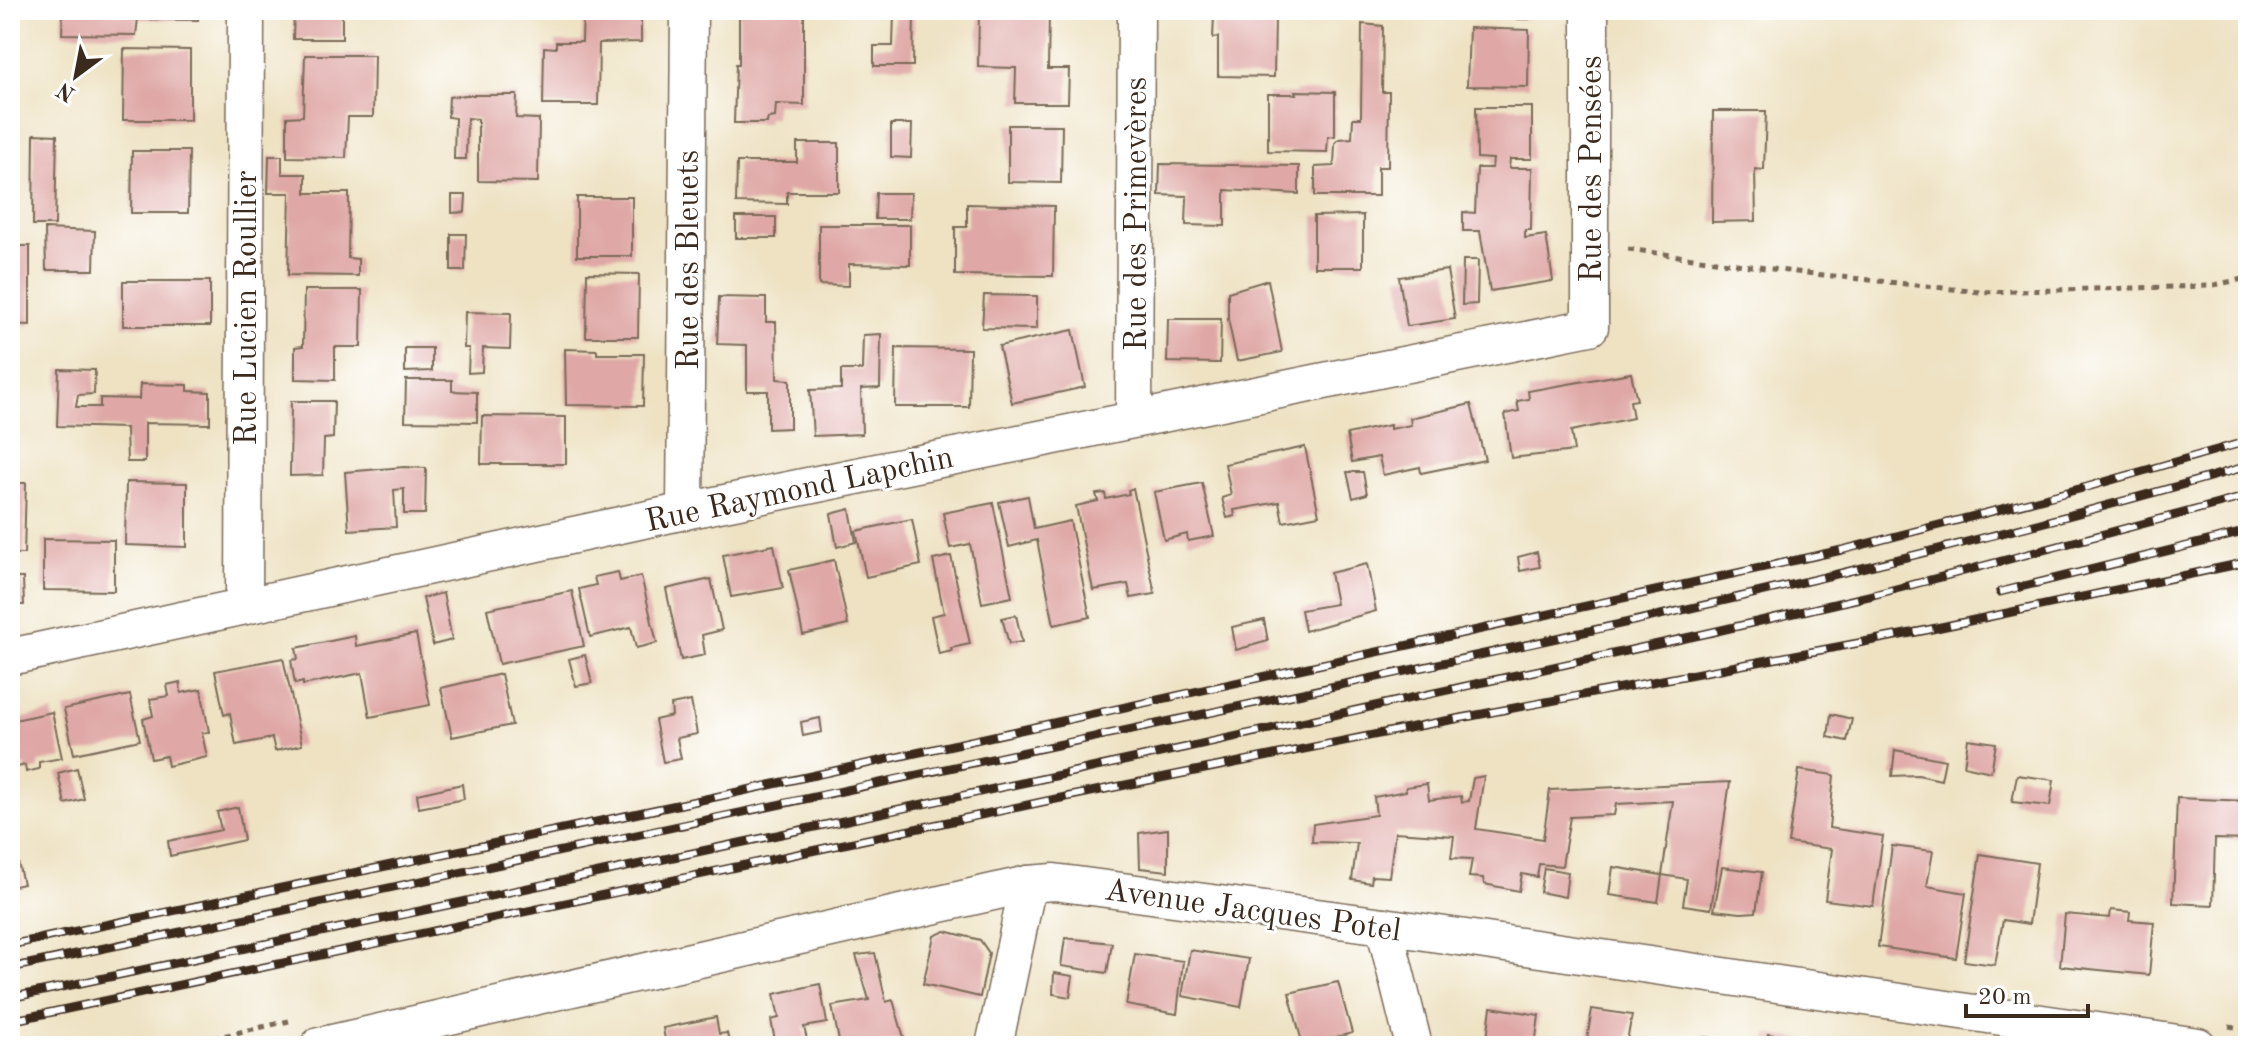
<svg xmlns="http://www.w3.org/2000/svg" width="2258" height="1056" font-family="'Old Standard TT',serif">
	<rect width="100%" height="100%" fill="#fff"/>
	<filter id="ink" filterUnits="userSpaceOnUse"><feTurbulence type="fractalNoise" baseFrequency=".0125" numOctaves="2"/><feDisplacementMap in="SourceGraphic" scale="16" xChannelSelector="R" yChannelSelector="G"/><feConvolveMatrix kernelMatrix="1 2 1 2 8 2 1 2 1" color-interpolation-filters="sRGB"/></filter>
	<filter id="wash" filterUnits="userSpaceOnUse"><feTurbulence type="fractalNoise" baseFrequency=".006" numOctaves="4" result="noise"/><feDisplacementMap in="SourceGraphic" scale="32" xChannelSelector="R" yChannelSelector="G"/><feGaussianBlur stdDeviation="1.8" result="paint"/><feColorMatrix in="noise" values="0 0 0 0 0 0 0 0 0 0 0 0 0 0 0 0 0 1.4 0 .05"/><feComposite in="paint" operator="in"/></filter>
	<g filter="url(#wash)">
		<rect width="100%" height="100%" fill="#eee2c3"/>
		<g id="blocks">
			<g fill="#dfa8a6">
				<path d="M63 10H198V20L138 19 136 35 62 34Z"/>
				<path d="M294 10H342V39H293Z"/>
				<path d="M583 10H641V42L599 43 598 105H543L544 47 556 48V42H582Z"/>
				<path d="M739 10H804V105L776 104 775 117 768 118 767 123H734L736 64H739Z"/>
				<path d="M864 10H914L913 66H874V46H893L894 13H864Z"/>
				<path d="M1000 10H1058V13H1049L1048 69H1069L1068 103H1015L1016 68 978 67 979 11Z"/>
				<path d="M1480 10H1530L1529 19H1480Z"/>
				<path d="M1214 16 1275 17 1274 77 1218 76V37L1213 38Z"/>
				<path d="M1362 24 1383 26 1382 92H1389L1388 167H1378V196H1315V167L1334 166 1335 143 1339 139 1352 138 1353 118H1361Z"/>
				<path d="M1469 28 1529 30 1528 87 1467 86Z"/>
				<path d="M124 49 190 50V120H123Z"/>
				<path d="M10 53 15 54 14 117H10Z"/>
				<path d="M305 55H374L373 117H348L346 158 287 157V117L303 116Z"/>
				<path d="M1295 91 1335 92V136L1328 137 1327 152 1268 151V94H1296Z"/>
				<path d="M467 95H517L516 118 539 119 538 182 478 181V119L467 118 466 159H454L455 118 448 117 449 97Z"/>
				<path d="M1476 107H1532V159H1510L1509 168H1532L1531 230H1525V238L1546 235 1553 281 1490 291 1480 231H1463V212L1475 213 1477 168H1492L1493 159 1477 158Z"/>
				<path d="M1713 111H1766L1764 170 1755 169 1756 221 1712 222Z"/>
				<path d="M891 124H912L911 158 891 157Z"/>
				<path d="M1008 125H1062L1061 183 1008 182Z"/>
				<path d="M34 134 57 135 55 225H33Z"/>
				<path d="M797 143H839V192H787V204L736 203 737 162H797Z"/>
				<path d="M132 151H189L188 213H131Z"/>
				<path d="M269 156H282V174H306V193H349L348 258 358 259V276L288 275 290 193H268Z"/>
				<path d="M1160 164 1299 166V194L1225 190V226L1186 225 1187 196 1159 195Z"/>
				<path d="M876 193H911L910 219H875Z"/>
				<path d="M452 195H466L465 212 452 213Z"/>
				<rect x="577" y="197" width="55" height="59"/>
				<path d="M967 204 1054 206 1053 276 955 275V227H967Z"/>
				<path d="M1363 215V267H1314V216Z"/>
				<rect x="736" y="217" width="40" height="21"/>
				<path d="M819 225H910V265L849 264V286L819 285Z"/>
				<path d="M45 229 95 231 94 270H46Z"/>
				<path d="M451 234H466L465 271H451Z"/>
				<path d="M10 246H30V325L10 324Z"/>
				<path d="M1463 260H1478L1477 304 1462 305Z"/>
				<path d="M1447 270 1455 319 1407 326 1399 277Z"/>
				<path d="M587 273 639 274 638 337H586Z"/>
				<path d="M1268 280 1282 352 1237 361 1228 319V292Z"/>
				<rect x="123" y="281" width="87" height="45"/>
				<path d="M304 290H362L361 347H335V380L295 379V347L303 346Z"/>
				<path d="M984 295 1037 296V329L982 328Z"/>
				<path d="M719 297 766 298V322H776L777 379 790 380V428L768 429V391H747V345L717 344Z"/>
				<path d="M465 312 511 313 510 349 483 348 482 372 468 373 469 348H464Z"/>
				<path d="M1168 319H1221L1220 363 1167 362Z"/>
				<path d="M1073 330 1085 387 1012 403 999 346Z"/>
				<path d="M881 334 880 388 861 389 862 434 813 436 810 390 841 389V370H862L863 335Z"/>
				<path d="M405 348H432V371L405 372Z"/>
				<path d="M896 348 970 349 969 407H895Z"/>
				<path d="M565 349 597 350V354H644L643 406 566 405Z"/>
				<path d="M59 369 95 370 94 394 78 395 76 407H100V398L139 399 140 384 188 385V391L210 392V424L145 423V462H127L126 428 57 426Z"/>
				<path d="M1631 373 1637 400 1630 401 1633 418 1571 431 1574 451 1511 458 1505 414 1519 411 1517 401 1529 399 1528 391Z"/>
				<path d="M406 380H452V391L477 392V422L405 421Z"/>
				<path d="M291 401H334L333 438 324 439 323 475 290 476Z"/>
				<path d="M1471 404 1485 460 1421 473 1420 467 1383 475 1379 457 1352 462 1347 434 1390 425V429L1411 425 1410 418Z"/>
				<path d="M482 416 566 417V464H481Z"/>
				<path d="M1305 447 1319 515 1283 522 1279 502 1234 510 1235 516 1227 518 1222 498 1231 495 1225 464Z"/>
				<path d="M404 467 426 468 425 514H404V489L394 490 396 527 349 530 345 472Z"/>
				<path d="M1347 472H1363L1367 494 1353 498Z"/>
				<path d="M126 482 187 483V547L125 545Z"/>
				<path d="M10 483H26L24 554H10Z"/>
				<path d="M1202 483 1214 536 1188 541 1187 534 1164 540 1154 492Z"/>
				<path d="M1133 488 1155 594 1131 598 1128 584 1093 590 1076 506 1098 501 1096 494 1105 493 1106 499 1129 494 1128 490Z"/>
				<path d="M1028 496 1034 529 1070 521 1090 617 1054 625 1037 540 1009 547 999 502Z"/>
				<path d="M993 503 1012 597 982 603 970 544 950 548 943 513Z"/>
				<path d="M850 509 856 542 837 547 831 514Z"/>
				<path d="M912 519 921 565 866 577 856 531Z"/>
				<path d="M43 539 114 540V591L43 590Z"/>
				<path d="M774 545 783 588 731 597 723 555Z"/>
				<path d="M1537 552 1540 567 1520 571 1518 557Z"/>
				<path d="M951 556 970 644 951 648 952 651 939 654 931 616 944 613 933 560Z"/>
				<path d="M834 560 848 625 803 635 789 570Z"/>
				<path d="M1367 564 1376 611 1305 631 1301 610 1336 604 1330 573Z"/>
				<path d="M10 569H16V578H23L24 605H10Z"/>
				<path d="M618 572 620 581 641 576 657 643 636 648 631 627 590 637 579 589 596 585 594 577Z"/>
				<path d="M711 579 722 630 702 635 705 655 681 660 666 589Z"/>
				<path d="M572 591 584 646 499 664 487 609Z"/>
				<path d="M443 593 452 640 433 645 423 598Z"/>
				<path d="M1016 615 1022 642 1009 644 1002 618Z"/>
				<path d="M1264 620 1268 641 1236 650 1232 627Z"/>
				<path d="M416 634 430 705 370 717 362 673 303 685V682L295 684 291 660 298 659 296 648 355 636 356 646Z"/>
				<path d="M585 655 592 683 576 686 569 659Z"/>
				<path d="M283 658 302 745 275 751 272 738 236 745 230 713 224 715 215 671Z"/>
				<path d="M501 674 512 725 452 737 441 688Z"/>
				<path d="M180 682 181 693 201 689 209 732 202 733 207 757 168 766 166 756 151 759 143 719 153 716 150 699 169 696 167 685Z"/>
				<path d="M130 695 140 740 74 754 64 709Z"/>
				<path d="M691 701 697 734 677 738 681 759 663 762 655 720 672 716 671 705Z"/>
				<path d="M52 712 62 758 39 762V769L26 772 25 765 10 769V721Z"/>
				<path d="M1831 714 1852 719 1847 741 1828 737Z"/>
				<path d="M820 718 822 732 803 736 801 722Z"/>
				<path d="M1968 739 1996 743 1991 772 1964 766Z"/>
				<path d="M1895 750 1945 760 1941 780 1918 775 1892 776Z"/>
				<path d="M77 768 84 799 65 804 58 773Z"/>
				<path d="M1799 770 1834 775 1829 828 1883 836 1873 906 1825 900 1832 849 1788 843Z"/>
				<path d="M2017 775 2054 780 2050 806 2012 802Z"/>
				<path d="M1484 776 1476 829 1543 839 1550 790 1730 782 1711 909 1683 905 1687 879 1662 875 1658 902 1609 895 1613 867 1662 875 1673 801 1616 804 1614 815 1570 817 1562 866 1539 864 1537 877 1522 874 1519 891 1484 884 1483 878 1469 877 1472 859 1451 858 1454 836 1395 832 1389 877 1372 876 1371 883 1352 880 1357 843 1312 842 1313 824 1376 815 1374 797 1406 791V787L1427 784 1429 800 1461 796 1462 802 1469 801 1473 778Z"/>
				<path d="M462 784 464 799 419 808 417 794Z"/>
				<path d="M2177 798 2248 801V840L2215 839 2213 905 2173 903Z"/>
				<path d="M238 807 244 840 170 856 168 841 221 830 217 812Z"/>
				<path d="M1168 829V871L1140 868 1139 833Z"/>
				<path d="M1892 846 1933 851 1927 886 1966 893 1956 958 1878 947Z"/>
				<path d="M1980 854 2037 863 2029 924 2003 920 1995 965 1964 961Z"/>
				<path d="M17 858 23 884 10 887V859Z"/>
				<path d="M1722 867 1762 872 1756 912 1741 913 1714 910Z"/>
				<path d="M1544 868 1568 872 1565 897 1540 892Z"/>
				<path d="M2111 910 2130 912 2129 920 2154 922 2149 975 2060 966 2065 914 2110 918Z"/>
				<path d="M945 931 980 940 989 953 980 997 923 984 934 936Z"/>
				<path d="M1065 938 1112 943 1107 973 1061 966Z"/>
				<path d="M1190 950 1249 959 1241 1007 1182 996Z"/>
				<path d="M875 953 886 1002 893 1000 904 1038 871 1046H840L832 1006 869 1000 856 955Z"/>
				<path d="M1135 954 1183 961 1177 1014 1126 1005Z"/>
				<path d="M1054 973 1073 976 1070 997 1053 994Z"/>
				<path d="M1338 982 1352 1033 1303 1046 1289 993Z"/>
				<path d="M820 984 827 1023 804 1027 807 1040 776 1046 771 1020 779 1018 774 994Z"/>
				<path d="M1491 1007 1539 1015 1535 1046H1486Z"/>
				<path d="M1592 1009 1632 1015 1626 1046H1586Z"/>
				<path d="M716 1017 719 1034 727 1033 730 1046H666L663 1028Z"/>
				<path d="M1768 1034 1820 1042 1819 1046H1766Z"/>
				<path d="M1704 1037 1760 1044V1046H1703Z"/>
			</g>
		</g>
	</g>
	<g filter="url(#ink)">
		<use href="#blocks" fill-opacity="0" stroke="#7a6a58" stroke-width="2"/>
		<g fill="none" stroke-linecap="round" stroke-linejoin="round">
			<defs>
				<g id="street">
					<path d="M1134 419 1136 10"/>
					<path d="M685 511 689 10"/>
					<path d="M244 606 246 10"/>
					<path d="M10 657 685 511 1590 327V10"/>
					<path d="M1384 926 1414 1046"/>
					<path d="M319 1046 1028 884 1054 882 1384 926 2198 1046"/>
					<path d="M994 1046 1028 884"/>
				</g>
			</defs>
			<use href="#street" stroke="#7a6a58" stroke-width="39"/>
			<g stroke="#7a6a58" stroke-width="5" stroke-dasharray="6 6" stroke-linecap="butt">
				<path d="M1628 249 1787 271 1980 292 2209 286 2248 278"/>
				<path d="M2229 1026 2248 1029"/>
				<path d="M178 1046 289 1021"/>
			</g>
			<use href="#street" stroke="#fff" stroke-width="36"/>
			<defs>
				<g id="rail">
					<path d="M2000 592 2248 531"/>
					<path d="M10 945 715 797 1842 550 2087 487 2248 441"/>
					<path d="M10 968C375 892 739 812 1104 735 1487 654 1872 575 2248 466"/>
					<path d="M10 998 1055 776 1704 634 1873 595 2248 496"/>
					<path d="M10 1021 1056 799 1408 728 1927 630 2248 562"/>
				</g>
			</defs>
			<use href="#rail" stroke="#3b2a1e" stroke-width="9"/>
			<use href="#rail" stroke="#fff" stroke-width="6" stroke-dasharray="18" stroke-linecap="butt"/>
		</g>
	</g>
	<g text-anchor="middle" stroke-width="6" stroke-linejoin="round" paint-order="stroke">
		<g font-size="32" fill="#3b2a1e" stroke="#fff">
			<text transform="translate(1590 169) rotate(-90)" y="11">Rue des Pensées</text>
			<text transform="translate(1135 214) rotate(-90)" y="11">Rue des Primevères</text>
			<text transform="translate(687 260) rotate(-90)" y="11">Rue des Bleuets</text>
			<text transform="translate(245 308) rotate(-90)" y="11">Rue Lucien Roullier</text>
			<text transform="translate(799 488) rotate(-12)" y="11">Rue Raymond Lapchin</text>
			<text transform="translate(1253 909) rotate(8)" y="11">Avenue Jacques Potel</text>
		</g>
	</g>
	<rect width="2258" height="1056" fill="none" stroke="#fff" stroke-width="40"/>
	<g transform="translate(76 76) rotate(212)" stroke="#ffffff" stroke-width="6" paint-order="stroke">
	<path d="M0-6L14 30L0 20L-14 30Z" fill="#3b2a1e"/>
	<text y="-12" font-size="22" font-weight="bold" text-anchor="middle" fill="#3b2a1e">N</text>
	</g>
	<path d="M1966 1004v12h122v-12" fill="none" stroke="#3b2a1e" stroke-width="4"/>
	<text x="1978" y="1004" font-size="24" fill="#3b2a1e" stroke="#ffffff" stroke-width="6" paint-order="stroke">20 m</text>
</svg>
